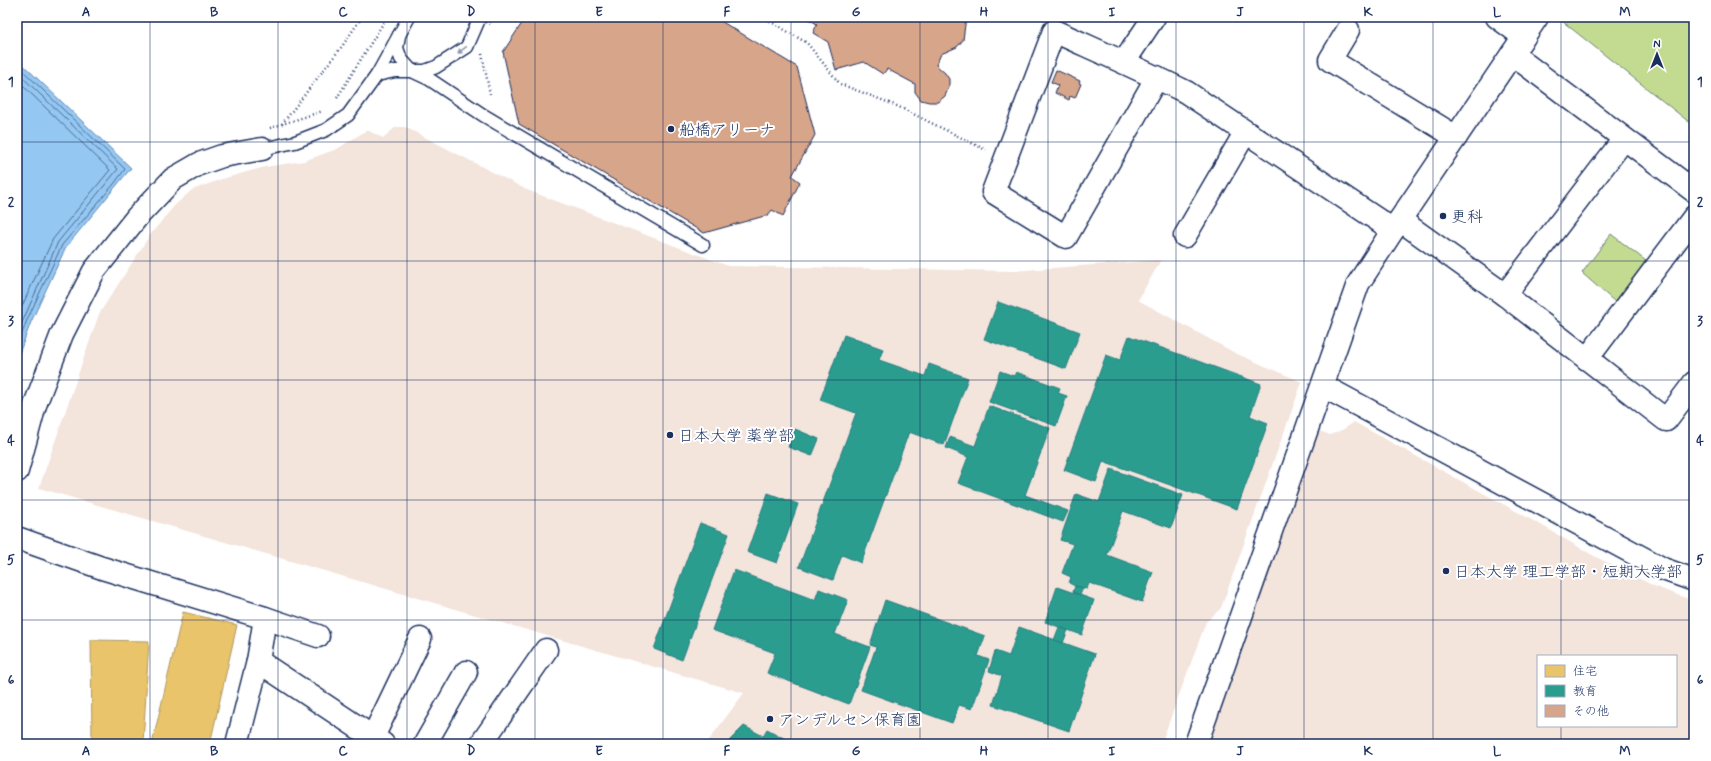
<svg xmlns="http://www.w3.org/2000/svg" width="1711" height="761" font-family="Mynerve,'Klee One',sans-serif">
	<rect width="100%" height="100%" fill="#fff"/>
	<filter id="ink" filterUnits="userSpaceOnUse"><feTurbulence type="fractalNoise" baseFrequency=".025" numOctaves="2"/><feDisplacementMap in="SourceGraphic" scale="8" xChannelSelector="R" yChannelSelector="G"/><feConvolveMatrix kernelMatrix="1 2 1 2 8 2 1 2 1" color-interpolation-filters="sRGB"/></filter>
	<g filter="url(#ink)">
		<g fill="#f3e4dc" fill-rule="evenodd">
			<path d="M396 127H405L527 190 728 266 1012 271 1161 260 1138 300 1235 353 1302 382 1221 608 1206 622 1161 744H706L744 693 39 488 99 314 150 235 174 206 192 190 222 179 265 167 304 161 337 149 367 130 383 138Z"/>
			<path d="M1354 422 1541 525 1594 556 1656 587 1694 601V744H1207L1317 430 1330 435 1344 429ZM1538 656H1676V726H1538Z"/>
		</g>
		<g fill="#c3db91" stroke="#6f8578">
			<path d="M1557 17H1694V126Z"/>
			<path d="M1611 234 1646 261 1615 302 1582 273Z"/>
		</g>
		<path fill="#94c7f1" stroke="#648ab6" d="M17 59 131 168 66 247 31 322 17 359Z"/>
		<g fill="#e9c46a" stroke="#ab9766">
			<path d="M183 612 237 625 210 744H152Z"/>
			<path d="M91 640 149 641 143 744H92Z"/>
		</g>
		<g fill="#2a9d8f" stroke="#267c80">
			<path d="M998 302 1080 332 1066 369 984 339Z"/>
			<path d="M844 335 883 349 879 360 925 376 929 364 968 378 944 445 909 432 861 563 842 555 833 580 799 567 856 413 820 400Z"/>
			<path d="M1129 336 1261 384 1250 416 1268 423 1237 509 1103 461 1096 482 1064 470 1106 355 1120 360Z"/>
			<path d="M1000 371 1014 376 1016 372 1060 388 1058 393 1067 396 1056 426 989 402Z"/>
			<path d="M989 406 1050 428 1025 495 1068 511 1063 522 958 483 968 457 946 448 950 437 975 446Z"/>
			<path d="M795 429 819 439 812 456 788 447Z"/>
			<path d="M1111 469 1183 495 1171 528 1123 511 1107 555 1153 572 1142 602 1089 583 1087 589 1075 586 1069 583 1071 577 1062 573 1073 544 1060 540 1076 494 1099 502Z"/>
			<path d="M768 493 798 504 777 563 747 552Z"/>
			<path d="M700 523 729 534 682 660 654 649Z"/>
			<path d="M734 570 815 600 819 589 848 600 835 634 870 647 849 704 767 673 775 653 712 630Z"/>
			<path d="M1075 586 1083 588 1080 595 1073 592Z"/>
			<path d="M1057 587 1094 600 1082 635 1045 622Z"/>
			<path d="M885 600 985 636 978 656 989 660 972 709 959 705 952 723 861 690 876 647 870 645Z"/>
			<path d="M1019 627 1095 654 1069 731 993 705 1002 676 989 671 995 651 1009 656Z"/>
			<path d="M1059 627 1068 630 1063 643 1054 640Z"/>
			<path d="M744 726 763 736 767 729 795 744H726Z"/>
		</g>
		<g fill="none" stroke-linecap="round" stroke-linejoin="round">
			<g stroke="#4b6c99" stroke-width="1">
				<path d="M17 65 125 169 114 184 62 245 27 320 17 347"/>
				<path d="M17 72 118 169 58 242 17 334"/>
				<path d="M17 80 110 170 53 239 17 317"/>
			</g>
		</g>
		<g fill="#d7a589" stroke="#1b2f5e">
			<path d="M526 17H714L797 67 815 135 792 176 800 182 783 216 772 210 768 215 704 233 519 124 503 52Z"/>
			<path d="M805 17H966L963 40 957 47 941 54 936 65 945 73 949 79V87L945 96 938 102H929L921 100 915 92V84L887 69 883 74 864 62 836 70 828 42 813 33 817 24Z"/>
			<path d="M1056 70 1080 81 1079 83 1081 84 1075 98 1070 96 1069 100 1055 93 1058 85 1051 82Z"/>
		</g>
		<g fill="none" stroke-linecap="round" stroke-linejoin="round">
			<defs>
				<g id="service">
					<path d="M399 35 397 48 401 59 412 71 429 79 483 115 703 245"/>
					<path d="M377 75 395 71H425L436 67 467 47 480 17"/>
					<path d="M262 149 295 142 326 130 348 115 377 75 409 17"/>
				</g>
				<g id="minor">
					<path d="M1497 17 1524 37"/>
					<path d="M1348 30 1330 60 1456 137"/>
					<path d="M1512 54 1694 191"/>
					<path d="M1124 62 1154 17"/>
					<path d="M1157 77 1066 237 993 192 1054 31C1098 51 1142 70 1186 92L1393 230"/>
					<path d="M1400 220 1505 295 1666 420 1694 383"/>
					<path d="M1185 236 1245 133"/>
					<path d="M1505 295 1624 139"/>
					<path d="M1587 359 1694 217"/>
					<path d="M17 538 102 568 265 618 258 661 237 744"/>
					<path d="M265 618 318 636"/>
					<path d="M258 661 383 744"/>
					<path d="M373 737 420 639"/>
					<path d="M425 744 466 672"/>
					<path d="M481 744 546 650"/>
					<path d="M1196 744 1358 284 1393 230 1537 17"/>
				</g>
				<g id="tertiary">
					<path d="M1323 386 1663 569 1694 580"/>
					<path d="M17 471 35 405 62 334 94 271 137 217 173 179 199 164 222 156 262 149"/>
				</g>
			</defs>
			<use href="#service" stroke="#1b2f5e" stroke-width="15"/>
			<use href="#minor" stroke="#1b2f5e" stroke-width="25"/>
			<use href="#tertiary" stroke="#1b2f5e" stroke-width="25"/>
			<g stroke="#1b2f5e" stroke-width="2.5" stroke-dasharray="1 3" stroke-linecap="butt">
				<path d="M763 17 807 43 840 84 895 105 986 150"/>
				<path d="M482 54 490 94"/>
				<path d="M337 98 387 17"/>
				<path d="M282 124 343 45 362 17"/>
				<path d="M270 128 323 111"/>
			</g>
			<use href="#service" stroke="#fff" stroke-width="12"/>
			<use href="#minor" stroke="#fff" stroke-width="22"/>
			<use href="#tertiary" stroke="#fff" stroke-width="22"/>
			<path stroke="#1b2f5e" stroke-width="2.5" stroke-dasharray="1 3" stroke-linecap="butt" d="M479 17 492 25"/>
		</g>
		<defs><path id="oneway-solid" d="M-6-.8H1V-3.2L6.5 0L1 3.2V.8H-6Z"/></defs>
		<use fill="#8d97ae" href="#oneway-solid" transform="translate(462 50) rotate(143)"/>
	</g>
	<path fill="none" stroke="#1b2f5e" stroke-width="1" stroke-opacity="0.55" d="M150 17V744M278 17V744M407 17V744M535 17V744M663 17V744M791 17V744M920 17V744M1048 17V744M1176 17V744M1304 17V744M1433 17V744M1561 17V656M17 142H1694M17 261H1694M17 380H1694M17 500H1694M17 620H1694M1561 726V744"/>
	<g fill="#1b2f5e" stroke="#fff" stroke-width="1.5">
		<circle cx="671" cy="129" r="4"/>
		<circle cx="1443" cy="216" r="4"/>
		<circle cx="670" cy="435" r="4"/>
		<circle cx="1446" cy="571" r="4"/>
		<circle cx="770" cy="719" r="4"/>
	</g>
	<g text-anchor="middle" stroke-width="4" stroke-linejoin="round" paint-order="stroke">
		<g font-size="16" fill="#1b2f5e" stroke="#fff" text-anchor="start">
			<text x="679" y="135">船橋アリーナ</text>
			<text x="1451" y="222">更科</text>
			<text x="678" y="441">日本大学 薬学部</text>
			<text x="1454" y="577">日本大学 理工学部・短期大学部</text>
			<text x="778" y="725">アンデルセン保育園</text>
		</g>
	</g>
	<rect width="1711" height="761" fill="none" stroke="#fff" stroke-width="44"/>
	<rect x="1537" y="655" width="140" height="72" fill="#ffffff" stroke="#a4acbf"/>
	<rect x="1545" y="665" width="20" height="12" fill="#e9c46a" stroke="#a4acbf"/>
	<text x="1573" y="675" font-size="12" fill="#1b2f5e">住宅</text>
	<rect x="1545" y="685" width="20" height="12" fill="#2a9d8f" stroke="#a4acbf"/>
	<text x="1573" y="695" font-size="12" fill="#1b2f5e">教育</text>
	<rect x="1545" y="705" width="20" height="12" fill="#d7a589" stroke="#a4acbf"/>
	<text x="1573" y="715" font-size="12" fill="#1b2f5e">その他</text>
	<g transform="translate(1657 54)" stroke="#ffffff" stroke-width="3" paint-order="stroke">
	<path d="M0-3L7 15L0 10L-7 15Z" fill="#1b2f5e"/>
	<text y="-6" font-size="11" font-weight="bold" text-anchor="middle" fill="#1b2f5e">N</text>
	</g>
	<rect x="22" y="22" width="1667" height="717" fill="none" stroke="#1b2f5e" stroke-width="1.5"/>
	<g font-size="13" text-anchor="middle" font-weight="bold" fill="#1b2f5e">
		<text x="86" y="16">A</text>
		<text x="214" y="16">B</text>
		<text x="343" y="16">C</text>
		<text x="471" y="16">D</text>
		<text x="599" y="16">E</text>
		<text x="727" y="16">F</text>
		<text x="856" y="16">G</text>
		<text x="984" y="16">H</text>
		<text x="1112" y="16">I</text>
		<text x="1240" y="16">J</text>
		<text x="1368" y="16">K</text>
		<text x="1497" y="16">L</text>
		<text x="1625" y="16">M</text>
		<text x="11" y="86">1</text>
		<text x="1700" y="86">1</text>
		<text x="11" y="206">2</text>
		<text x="1700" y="206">2</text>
		<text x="11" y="325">3</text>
		<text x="1700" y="325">3</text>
		<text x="11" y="445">4</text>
		<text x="1700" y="445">4</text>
		<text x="11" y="564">5</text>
		<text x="1700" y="564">5</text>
		<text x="11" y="684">6</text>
		<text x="1700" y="684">6</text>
		<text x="86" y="755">A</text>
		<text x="214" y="755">B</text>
		<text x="343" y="755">C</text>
		<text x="471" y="755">D</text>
		<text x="599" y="755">E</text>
		<text x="727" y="755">F</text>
		<text x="856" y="755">G</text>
		<text x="984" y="755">H</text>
		<text x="1112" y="755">I</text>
		<text x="1240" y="755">J</text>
		<text x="1368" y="755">K</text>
		<text x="1497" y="755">L</text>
		<text x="1625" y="755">M</text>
	</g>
</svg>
